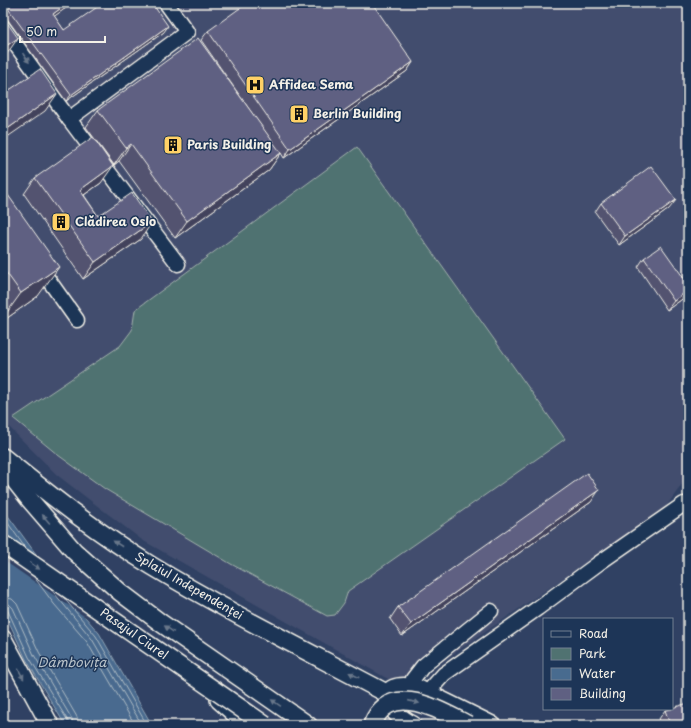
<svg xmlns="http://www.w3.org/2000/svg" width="691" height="728" font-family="'Playpen Sans',sans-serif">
	<rect width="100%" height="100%" fill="#304163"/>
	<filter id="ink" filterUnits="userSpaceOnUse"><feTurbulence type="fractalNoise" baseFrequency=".025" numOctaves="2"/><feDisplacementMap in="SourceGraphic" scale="8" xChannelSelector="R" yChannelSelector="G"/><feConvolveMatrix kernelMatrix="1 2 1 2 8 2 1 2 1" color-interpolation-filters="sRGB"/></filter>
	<g filter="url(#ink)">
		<path fill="#424d6e" d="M3 3H688V476L665 508 404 688 142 540 57 475 3 421Z"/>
		<path fill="#507271" stroke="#a2b2ac" d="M357 147 565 439 348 591 344 603 335 615 327 616 231 564 105 489 58 455 13 418 120 346 132 330 135 310Z"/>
		<path fill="#486b8f" stroke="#8da1b3" d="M3 509 66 595 99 633 152 725H65L26 659 3 609Z"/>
		<path fill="#304163" d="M3 534 42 560 68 593 91 621 3 560Z"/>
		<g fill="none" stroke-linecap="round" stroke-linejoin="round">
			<g stroke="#afbbc4" stroke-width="1">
				<path d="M3 516 26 549"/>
				<path d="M34 577 54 604 87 642 135 725"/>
				<path d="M50 588 92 639 142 725"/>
				<path d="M3 597 12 599 17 604 39 652 77 717 79 725"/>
				<path d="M63 597 96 636 147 725"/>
				<path d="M3 603 9 604 13 608 34 655 72 719 73 725"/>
				<path d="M3 608H6L8 611 29 657 68 721V725"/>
			</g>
			<defs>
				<g id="minor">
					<path d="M3 27 69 119 178 264"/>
					<path d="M69 119 187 32 166 3"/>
					<path d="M38 265 77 320"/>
					<path d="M411 687 413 679 423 666 491 611"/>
					<path d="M428 692 444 674 538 608 599 563 684 504H688"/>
				</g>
				<g id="major">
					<path d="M3 457C51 496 99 534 152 566 228 612 309 652 388 694"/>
					<path d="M5 468 30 500 74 551 120 592 161 623 308 725"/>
					<path d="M3 639 50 725"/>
					<path d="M219 700 236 715 242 725"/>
					<path d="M413 725C385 712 373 679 417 688L492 725"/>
				</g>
			</defs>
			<use href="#minor" stroke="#f4f1e8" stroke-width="17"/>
			<use href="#major" stroke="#f4f1e8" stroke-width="20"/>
			<use href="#minor" stroke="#1d3557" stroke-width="14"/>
			<use href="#major" stroke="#1d3557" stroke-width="17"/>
			<defs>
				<g id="major-bridge">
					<path d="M3 544 265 725"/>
					<path d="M372 725C390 679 440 711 469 725"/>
				</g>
			</defs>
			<use href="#major-bridge" stroke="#f4f1e8" stroke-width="20" stroke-linecap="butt"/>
			<use href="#major-bridge" stroke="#1d3557" stroke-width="17"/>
		</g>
		<g fill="#525370" stroke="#f4f1e8">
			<path d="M3 3H73L54 16 64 30 164 32 66 101 3 13Z"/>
			<path d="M208 31 413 62 407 71 284 158 281 153 269 170 175 238 119 161 114 165 86 127 98 110 270 139 201 40Z"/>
			<path d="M35 178 101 183 84 195 98 216 141 239 83 279 24 194Z"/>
			<path d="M3 188 38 296 3 321Z"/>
			<path d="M601 203 669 209 619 245 595 212Z"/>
			<path d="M644 258 685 297 667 310 638 267Z"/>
			<path d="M591 502 402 636 390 619 398 607Z"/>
			<path d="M665 710 688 725H658L657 722Z"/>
		</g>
		<g fill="#42435b" stroke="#f4f1e8">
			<path d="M68 3H73L49 20 53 14Z"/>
			<path d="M168 26 164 32 66 101 71 95Z"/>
			<path d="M18 38 6 55 3 57V48Z"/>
			<path d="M413 62 407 71 284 158 290 149Z"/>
			<path d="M57 94 45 111 3 140V132Z"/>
			<path d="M131 144 119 161 114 165 126 148Z"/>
			<path d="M281 153 269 170 175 238 187 221Z"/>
			<path d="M113 166 101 183 68 206 80 190Z"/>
			<path d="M676 200 669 209 619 245 625 236Z"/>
			<path d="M152 222 141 239 83 279 95 262Z"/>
			<path d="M59 267 38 296 3 321V318L21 293Z"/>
			<path d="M688 290V292L685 297 667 310 674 301Z"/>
			<path d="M599 490 591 502 402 636 411 624Z"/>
		</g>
		<g fill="#5f6082" stroke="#f4f1e8">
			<path d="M4 3H68L53 14 64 30 103 3H152L168 26 71 95Z"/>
			<path d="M247 3H372L413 62 290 149 208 31Z"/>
			<path d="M3 17 18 38 3 48Z"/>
			<path d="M198 38 281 153 187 221 131 144 126 148 98 110Z"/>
			<path d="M40 69 57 94 3 132V90L5 93Z"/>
			<path d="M93 137 113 166 80 190 98 216 132 193 152 222 95 262 35 178Z"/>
			<path d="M651 166 676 200 625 236 601 203Z"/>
			<path d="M3 188 59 267 21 293 3 268Z"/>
			<path d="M661 246 688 284V290L674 301 644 258Z"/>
			<path d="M587 473 599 490 411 624 398 607Z"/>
			<path d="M688 703V725H670L665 710 672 709V708Z"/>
		</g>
		<defs><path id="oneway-solid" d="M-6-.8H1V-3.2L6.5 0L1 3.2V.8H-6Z"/></defs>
		<g fill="#68778a">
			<use href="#oneway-solid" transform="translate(26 58) rotate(55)"/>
			<use href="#oneway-solid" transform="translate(46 519) rotate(-130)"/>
			<use href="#oneway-solid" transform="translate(118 544) rotate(-147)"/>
			<use href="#oneway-solid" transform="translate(35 566) rotate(34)"/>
			<use href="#oneway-solid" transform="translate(169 629) rotate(-145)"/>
			<use href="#oneway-solid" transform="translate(21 674) rotate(61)"/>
			<use href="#oneway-solid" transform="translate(354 675) rotate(-152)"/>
			<use href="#oneway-solid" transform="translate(414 702) rotate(13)"/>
			<use href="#oneway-solid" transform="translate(276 703) rotate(-145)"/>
		</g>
	</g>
	<defs>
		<symbol id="hospital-square" viewBox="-11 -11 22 22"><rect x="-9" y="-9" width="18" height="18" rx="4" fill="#ffd166" stroke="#1d3557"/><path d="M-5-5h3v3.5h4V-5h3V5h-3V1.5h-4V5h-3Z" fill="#111"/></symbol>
		<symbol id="building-square" viewBox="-11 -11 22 22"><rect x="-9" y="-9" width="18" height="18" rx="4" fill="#ffd166" stroke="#1d3557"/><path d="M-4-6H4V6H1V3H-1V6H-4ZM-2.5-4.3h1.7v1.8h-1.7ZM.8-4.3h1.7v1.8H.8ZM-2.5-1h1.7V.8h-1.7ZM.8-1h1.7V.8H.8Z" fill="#111"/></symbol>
	</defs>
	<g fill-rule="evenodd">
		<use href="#hospital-square" x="244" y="74" width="22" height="22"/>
		<use href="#building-square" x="288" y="103" width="22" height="22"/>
		<use href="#building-square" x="162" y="134" width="22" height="22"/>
		<use href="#building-square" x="50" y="211" width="22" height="22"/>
	</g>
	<g text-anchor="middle" stroke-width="3" stroke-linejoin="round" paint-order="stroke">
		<g font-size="12" font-weight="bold" fill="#f4f1e8" stroke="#1d3557" text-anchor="start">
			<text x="269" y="89">Affidea Sema</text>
			<text x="313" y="118">Berlin Building</text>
			<text x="187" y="149">Paris Building</text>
			<text x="75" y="226">Clădirea Oslo</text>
		</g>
		<g font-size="12" fill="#f4f1e8" stroke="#1d3557">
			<text transform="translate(189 586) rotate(30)" y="4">Splaiul Independenței</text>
			<text transform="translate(134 634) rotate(35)" y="4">Pasajul Ciurel</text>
		</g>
		<g font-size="13" font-style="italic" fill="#b8c2c9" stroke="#1d3557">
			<text x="72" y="667">Dâmbovița</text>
		</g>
	</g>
	<rect width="691" height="728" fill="none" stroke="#1d3557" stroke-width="16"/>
	<rect x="8" y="8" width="675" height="712" fill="none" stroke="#f4f1e8" stroke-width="1.5" filter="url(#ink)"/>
	<rect x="543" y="618" width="130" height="92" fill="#1d3557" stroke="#738091"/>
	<rect x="551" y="631" width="20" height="6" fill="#1d3557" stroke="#738091"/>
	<text x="579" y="638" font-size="12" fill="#f4f1e8">Road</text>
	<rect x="551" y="648" width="20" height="12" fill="#507271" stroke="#738091"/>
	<text x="579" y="658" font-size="12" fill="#f4f1e8">Park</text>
	<rect x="551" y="668" width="20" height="12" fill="#486b8f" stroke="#738091"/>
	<text x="579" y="678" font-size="12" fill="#f4f1e8">Water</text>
	<rect x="551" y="688" width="20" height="12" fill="#5f6082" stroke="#738091"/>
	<text x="579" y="698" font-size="12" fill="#f4f1e8">Building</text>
	<path d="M20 36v6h85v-6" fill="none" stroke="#f4f1e8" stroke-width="2"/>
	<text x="26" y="36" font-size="12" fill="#f4f1e8" stroke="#1d3557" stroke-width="3" paint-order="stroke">50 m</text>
</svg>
